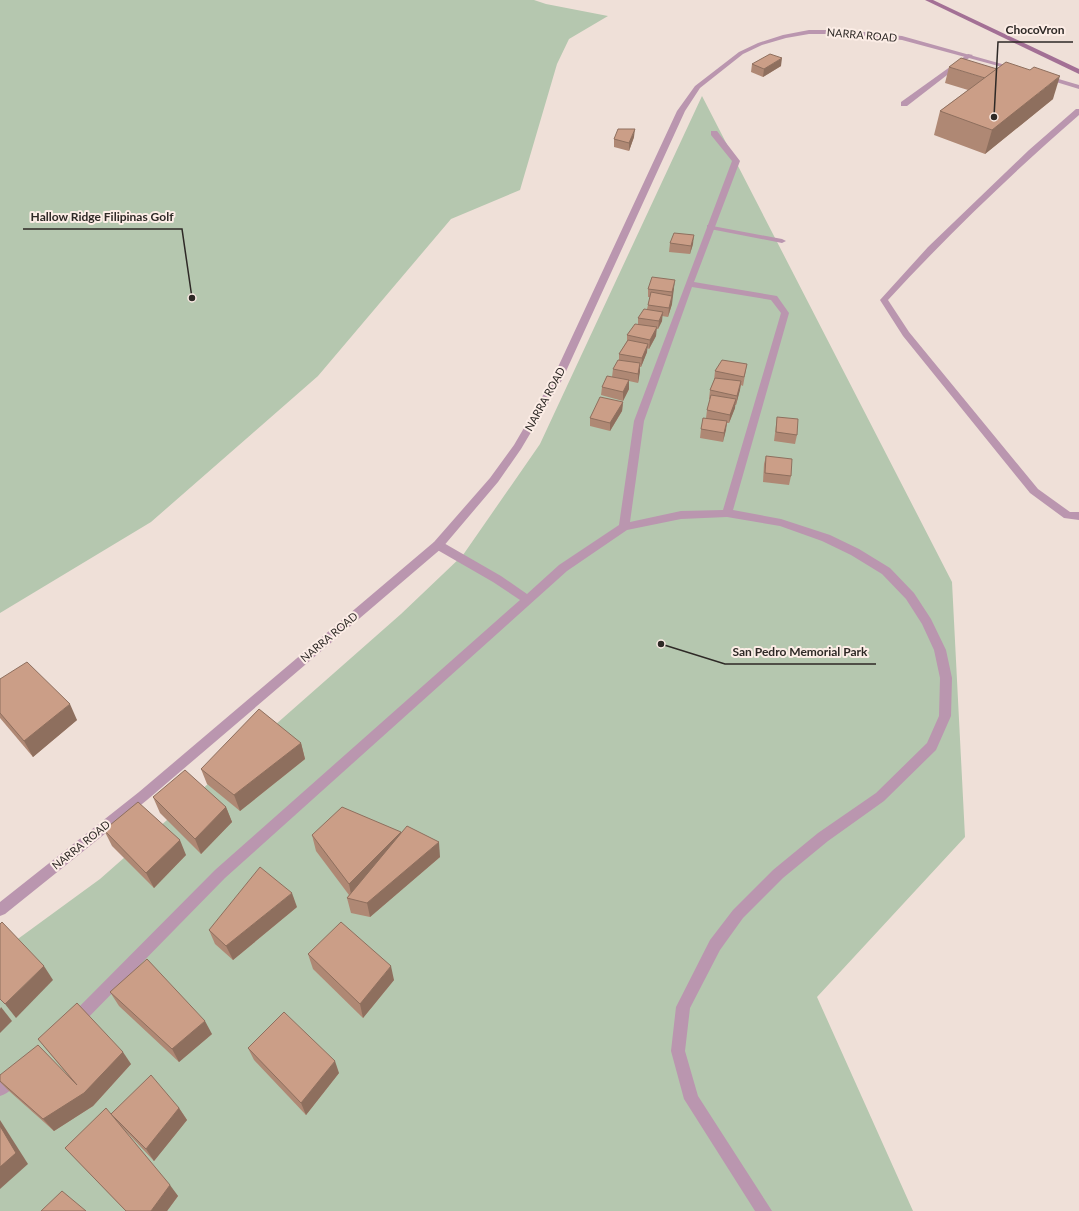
<svg xmlns="http://www.w3.org/2000/svg" width="1079" height="1211" font-family="Lato,sans-serif">
	<rect width="100%" height="100%" fill="#efe0d8"/>
	<g fill="#b5c7af">
		<path d="M0 0H534L546 4 608 16 569 39 557 64 520 190 451 219 318 376 151 522 0 613Z"/>
		<path d="M702 96 952 582 965 837 817 997 913 1211H0V952L100 879 401 614 463 555 540 444Z"/>
	</g>
	<g fill="none" stroke-linecap="round" stroke-linejoin="round">
		<g fill="#ba96af" fill-rule="evenodd">
			<path d="M968 54 973 55 907 106H901V102Z"/>
			<path d="M1076 109H1079V115C1012 173 948 235 888 300L909 332 1038 489 1070 512H1079V520L1064 518 1030 493 903 336 880 300 928 247 1029 150Z"/>
			<path d="M707 225 782 239 786 241 782 243 710 229H707Z"/>
		</g>
		<g fill="#ba96af" fill-rule="evenodd">
			<path d="M711 131H717L740 161 694 282 777 296 789 313 733 510 781 519 830 535 859 549 890 568 914 593 931 619 946 650 952 678 951 716 936 750 884 801 828 841 783 878 743 918 720 950 690 1008 685 1051 698 1096 772 1211H755L684 1099 671 1051 676 1007 710 940 733 910 773 870 818 833 876 793 927 743 939 716 940 678 934 650 922 624 906 599 882 574 851 555 822 541 780 526 727 517 681 519 627 530 567 571 225 878 79 1027 74 1029 69 1027 67 1022 69 1017 215 870 520 600 493 582 434 548 433 545 434 542H442L501 576 527 594 559 565 619 525 634 421 732 161 711 135ZM692 287 771 300 781 313 723 510 681 511 630 522 644 421Z"/>
			<path d="M14 1069 19 1071 21 1076C18 1085 9 1093 0 1096V1079L9 1071Z"/>
		</g>
		<g fill="#ba96af" fill-rule="evenodd">
			<path d="M809 30H845L902 36 1020 69 1017 71 902 40 845 34H809L786 38 762 45 743 54 700 88 685 111 562 380 521 449 498 482 442 548 147 800 5 914 0 916V902L139 792 434 542 490 478 514 445 552 380 677 111 695 86 739 52 758 43 783 35Z"/>
			<path d="M1045 75 1079 85V89L1043 78V76Z"/>
		</g>
		<path fill="#a37095" fill-rule="evenodd" d="M925 0H933L1079 69V74Z"/>
	</g>
	<g fill="#af8874">
		<path d="M752 64 781 66 763 77 751 72Z"/>
		<path d="M949 67 1053 99 985 154 934 135 940 111 968 90 945 83Z"/>
		<path d="M634 137 629 151 614 147V139Z"/>
		<path d="M670 243 693 244 690 254 669 252Z"/>
		<path d="M674 288 672 296V304L668 317 662 316V321L658 329H656V336L649 349 647 348V352L641 367H640L638 383 629 381V389L623 401 601 395 602 387 612 377 613 369 619 360V354L627 341V335L638 325V318L647 309 650 297H648V289Z"/>
		<path d="M747 364 743 386 741 385 736 405H735V408L729 423H727L723 442 700 438 701 429 706 418 707 410 710 399H709L710 390 714 380 715 371Z"/>
		<path d="M623 402 622 411 610 431 590 426V418Z"/>
		<path d="M777 417 797 435 795 444 774 441Z"/>
		<path d="M766 456 791 476 789 485 763 482 764 464Z"/>
		<path d="M0 679 77 720 33 757 0 718Z"/>
		<path d="M301 743 305 759 240 811 207 784 201 769Z"/>
		<path d="M153 797 226 807 232 822 201 854 160 813Z"/>
		<path d="M104 830 186 855 154 888 112 846Z"/>
		<path d="M401 832V834L440 857 370 917 351 913 347 898 349 895 316 851 312 835Z"/>
		<path d="M297 907 233 960 215 944 209 930Z"/>
		<path d="M308 954 394 980 363 1018 313 969Z"/>
		<path d="M110 992 212 1034 179 1062 119 1006Z"/>
		<path d="M38 1039 131 1064 93 1106 54 1131 8 1090 0 1082V1075L72 1080Z"/>
		<path d="M248 1048 339 1073 306 1115 254 1060Z"/>
		<path d="M179 1108 187 1120 154 1161 121 1126 178 1196 167 1211H126L65 1148 120 1125 111 1114Z"/>
	</g>
	<g fill="#8e6f5e">
		<path d="M782 58 781 66 763 77 764 69Z"/>
		<path d="M1060 76 1053 99 985 154 992 130Z"/>
		<path d="M635 129 634 137 629 151V143Z"/>
		<path d="M694 235 693 244 690 254 691 246Z"/>
		<path d="M675 280 672 304 668 317 669 308 671 299 672 292Z"/>
		<path d="M663 312 662 321 658 329 659 321Z"/>
		<path d="M657 327 656 336 649 349 650 340Z"/>
		<path d="M648 344 647 352 641 367 642 358Z"/>
		<path d="M640 363V372L638 383V374Z"/>
		<path d="M629 380V389L623 401V392Z"/>
		<path d="M741 381 740 390 736 405 737 396Z"/>
		<path d="M736 399 735 408 729 423 730 415Z"/>
		<path d="M623 402 622 411 610 431V423Z"/>
		<path d="M727 421 726 430 723 442 724 433Z"/>
		<path d="M70 704 77 720 33 757 24 741Z"/>
		<path d="M301 743 305 759 240 811 234 795Z"/>
		<path d="M226 807 232 822 201 854 195 839Z"/>
		<path d="M401 832 403 847 352 899 349 884Z"/>
		<path d="M180 840 186 855 154 888 146 873Z"/>
		<path d="M439 842 440 857 370 917 367 903Z"/>
		<path d="M292 893 297 907 233 960 226 946Z"/>
		<path d="M44 966 53 980 16 1018 5 1004Z"/>
		<path d="M391 966 394 980 363 1018 360 1004Z"/>
		<path d="M1 1007 12 1021 0 1033V1009Z"/>
		<path d="M205 1021 212 1034 179 1062 172 1049Z"/>
		<path d="M123 1052 131 1064 93 1106 54 1131 43 1119Z"/>
		<path d="M335 1061 339 1073 306 1115 301 1103Z"/>
		<path d="M179 1108 187 1120 154 1161 146 1149Z"/>
		<path d="M0 1120 28 1164 0 1189Z"/>
		<path d="M170 1185 178 1196 167 1211H151Z"/>
	</g>
	<g fill="#cb9e87" stroke="#8e6f5e">
		<path d="M770 54 782 58 764 69 752 64Z"/>
		<path d="M961 58 997 69 985 78 949 67Z"/>
		<path d="M1006 62 1030 70 1034 67 1060 76 992 130 940 111Z"/>
		<path d="M618 129H635L629 143 614 139Z"/>
		<path d="M674 233 694 235 691 246 670 243Z"/>
		<path d="M652 277 675 280 672 292 648 289Z"/>
		<path d="M651 292 672 296 669 308 648 305Z"/>
		<path d="M644 309 663 312 659 321 638 318Z"/>
		<path d="M635 324 657 327 650 340 627 335Z"/>
		<path d="M628 340 648 344 642 358 619 354Z"/>
		<path d="M618 360 640 363 638 374 613 369Z"/>
		<path d="M722 360 747 364 744 377 715 371Z"/>
		<path d="M607 376 629 380 623 392 602 387Z"/>
		<path d="M715 378 741 381 737 396 710 390Z"/>
		<path d="M711 395 736 399 730 415 707 410Z"/>
		<path d="M600 397 623 402 610 423 590 418Z"/>
		<path d="M777 417 798 419 797 435 776 432Z"/>
		<path d="M703 418 727 421 724 433 701 429Z"/>
		<path d="M766 456 792 459 791 476 765 473Z"/>
		<path d="M27 662 70 704 24 741 0 713V679Z"/>
		<path d="M259 709 301 743 234 795 201 769Z"/>
		<path d="M185 770 226 807 195 839 153 797Z"/>
		<path d="M138 802 180 840 146 873 104 830Z"/>
		<path d="M342 807 401 832 349 884 312 835Z"/>
		<path d="M407 826 439 842 367 903 347 898Z"/>
		<path d="M260 867 292 893 226 946 209 930Z"/>
		<path d="M2 922 44 966 5 1004 0 999V924Z"/>
		<path d="M341 922 391 966 360 1004 308 954Z"/>
		<path d="M147 959 205 1021 172 1049 110 992Z"/>
		<path d="M77 1003 123 1052 84 1093 43 1119 0 1081V1075L38 1045 77 1085 38 1039Z"/>
		<path d="M284 1012 335 1061 301 1103 248 1048Z"/>
		<path d="M151 1075 179 1108 146 1149 111 1114Z"/>
		<path d="M106 1108 170 1185 151 1211H126L65 1148Z"/>
		<path d="M0 1126 16 1153 0 1167Z"/>
		<path d="M62 1191 86 1211H41Z"/>
	</g>
	<g text-anchor="middle" stroke-width="4" stroke-linejoin="round" paint-order="stroke">
		<g font-size="11" fill="#2e2926" stroke="#fcede6">
			<text transform="translate(862 35) rotate(5)" y="4">NARRA ROAD</text>
			<text transform="translate(545 399) rotate(-61)" y="4">NARRA ROAD</text>
			<text transform="translate(329 637) rotate(-40)" y="4">NARRA ROAD</text>
			<text transform="translate(81 845) rotate(-39)" y="4">NARRA ROAD</text>
		</g>
	</g>
	<path fill="none" stroke="#2e2926" stroke-width="1.5" d="M994 117L998 42H1073M192 298L182 229H23M661 644L725 664H876"/>
	<g fill="#2e2926" stroke="#fcede6" stroke-width="1.5">
		<circle cx="994" cy="117" r="4"/>
		<circle cx="192" cy="298" r="4"/>
		<circle cx="661" cy="644" r="4"/>
	</g>
	<g font-size="12" text-anchor="middle" font-weight="bold" fill="#2e2926" stroke="#fcede6" stroke-width="4" stroke-linejoin="round" paint-order="stroke">
		<text x="1035" y="34">ChocoVron</text>
		<text x="102" y="221">Hallow Ridge Filipinas Golf</text>
		<text x="800" y="656">San Pedro Memorial Park</text>
	</g>
</svg>
